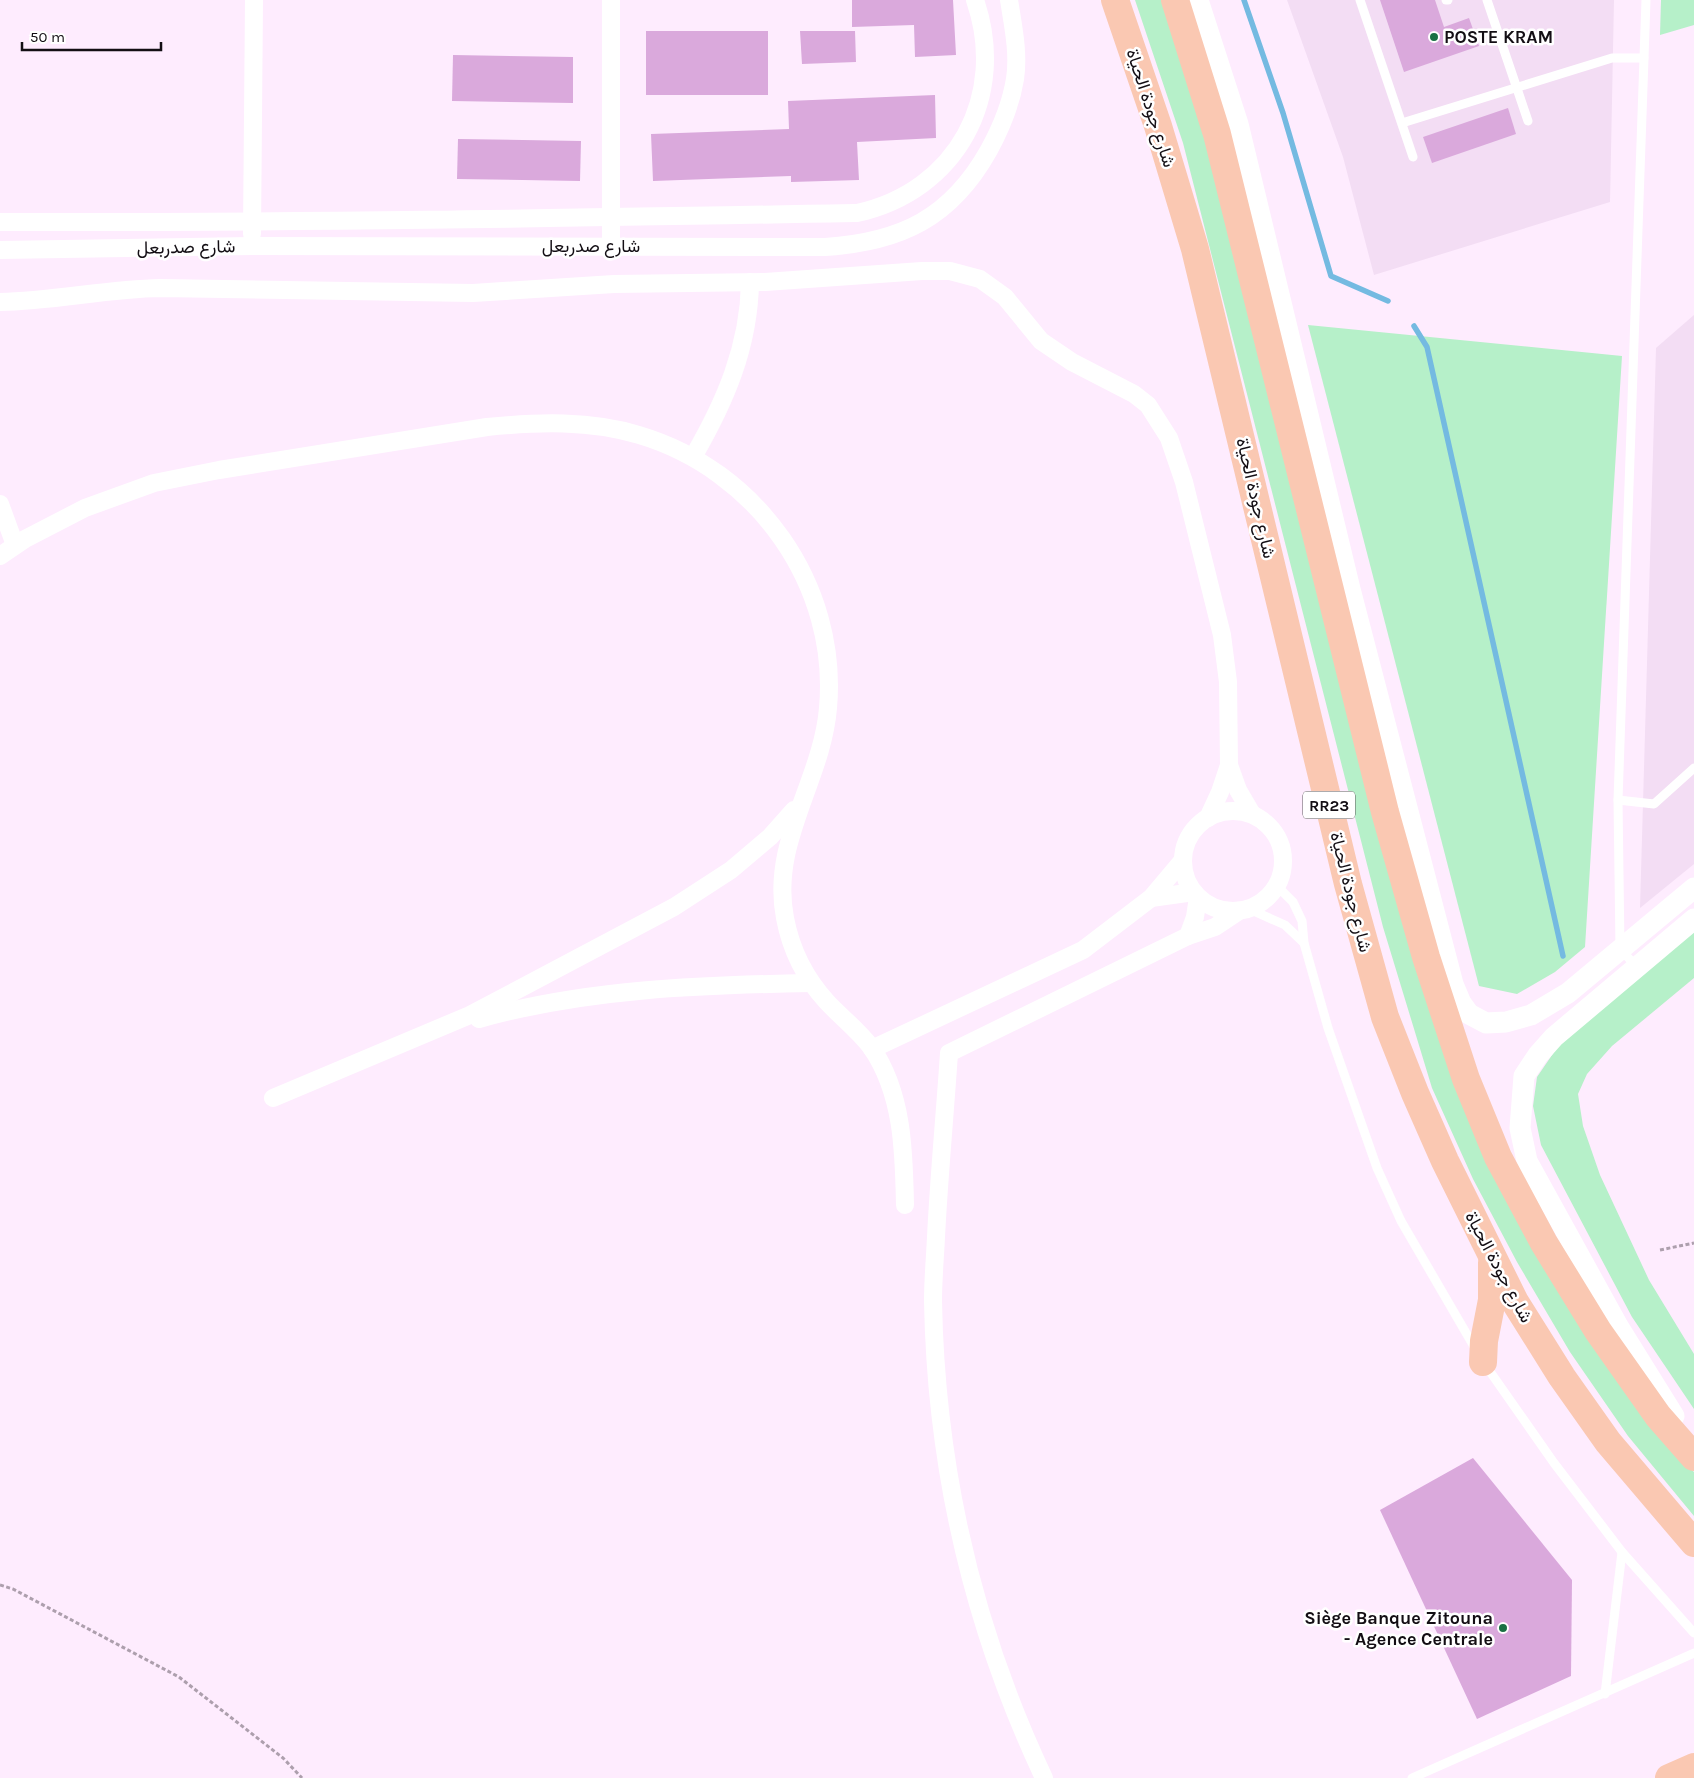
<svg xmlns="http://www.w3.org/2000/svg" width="1694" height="1778" font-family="Karla,Vazirmatn,sans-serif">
	<rect width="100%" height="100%" fill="#feecfe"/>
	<g fill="#f3ddf4">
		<path d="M1287 0H1614L1610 202 1374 275 1343 157Z"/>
		<path d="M1694 315V864L1640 908 1656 348Z"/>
	</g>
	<g fill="#b6f0c9">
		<path d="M1135 0H1163L1208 133 1457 1074 1687 1465 1694 1472V1516L1628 1436 1570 1352 1517 1262 1473 1179 1432 1088 1383 927 1183 143Z"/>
		<path d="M1661 0H1694V25L1660 35Z"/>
		<path d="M1308 325 1622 356 1585 947 1555 972 1517 994 1479 986Z"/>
		<path d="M1694 928V978L1612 1046 1587 1074 1578 1094 1583 1126 1600 1175 1649 1280 1694 1354V1409L1632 1317 1541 1145 1533 1106 1537 1077 1563 1039Z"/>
	</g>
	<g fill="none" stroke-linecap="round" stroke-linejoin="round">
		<g stroke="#74bae1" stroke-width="5.5">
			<path d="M1244 0 1283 113 1331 276 1388 301"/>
			<path d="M1414 326 1427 347 1563 956"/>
		</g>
	</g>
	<g fill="#daa9dc">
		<path d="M852 0H953L956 55 915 57 914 25 852 27Z"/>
		<path d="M1380 0H1435L1444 27 1469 18 1479 46 1404 72Z"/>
		<rect x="646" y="31" width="122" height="64"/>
		<path d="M800 31H855L856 62 802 64Z"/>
		<path d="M453 55 573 57V103L452 101Z"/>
		<path d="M935 95 936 138 857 142 859 180 791 182V176L653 181 651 134 789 129 788 101Z"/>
		<path d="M1508 108 1516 134 1432 163 1423 137Z"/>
		<path d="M458 139 581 141 580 181 457 179Z"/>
		<path d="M1473 1458 1572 1580 1571 1676 1477 1719 1380 1510Z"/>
	</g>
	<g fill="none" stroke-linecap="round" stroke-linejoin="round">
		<g stroke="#ad9fad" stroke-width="3" stroke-dasharray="4 2.5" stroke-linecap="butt">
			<path d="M1660 1250 1694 1243"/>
			<path d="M0 1585 13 1589 179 1677 283 1758 302 1778"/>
		</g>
		<g stroke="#fff" stroke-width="9">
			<path d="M1360 0 1413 157"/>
			<path d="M1446 0H1448"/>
			<path d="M1487 0 1528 121"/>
			<path d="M1644 58 1646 0"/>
			<path d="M1402 123 1612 58H1644L1618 800 1620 949 1637 967"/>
			<path d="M1618 800 1654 804 1694 768"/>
			<path d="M1277 886 1293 902 1302 921 1304 943 1328 1028 1377 1168 1401 1221 1476 1350"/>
			<path d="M1249 909 1285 925 1304 943"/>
			<path d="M1484 1363 1554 1463 1622 1552 1694 1633"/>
			<path d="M1605 1694 1622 1552"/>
			<path d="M1412 1778 1694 1653"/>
		</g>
		<g stroke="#fff" stroke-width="18">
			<path d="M611 0V246"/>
			<path d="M0 222C286 223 571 218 857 213 957 191 1008 96 975 0"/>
			<path d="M252 234 254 0"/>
			<path d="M0 250 252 246 825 247C901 242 951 218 989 150 1001 128 1011 104 1015 79 1019 53 1013 26 1009 0"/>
			<path d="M0 302C54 301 106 289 160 288L473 293 614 284 765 282 922 271H950L980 279 1005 297 1041 341 1072 362 1134 394 1148 405 1169 438 1184 482 1222 635 1228 682 1229 765 1220 792 1208 818"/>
			<path d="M693 457C725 402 749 347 750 282"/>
			<path d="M0 504 15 545"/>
			<path d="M0 556 25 539 85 508 154 483 219 470 487 427C538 422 590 420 639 435 757 470 839 585 828 708 822 781 770 842 785 918 791 950 805 978 827 1002 841 1017 858 1030 871 1047 903 1093 904 1152 905 1205"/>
			<path d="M1229 765 1238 790 1252 814"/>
			<circle cx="1233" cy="861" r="50"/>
			<path d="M1151 898 1194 892"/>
			<path d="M1188 936 1195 917 1198 897"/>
			<path d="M479 1019C586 989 700 985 811 983"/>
			<path d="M872 1049 1083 950 1151 898 1183 860"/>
			<path d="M273 1098 470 1015 674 907 731 870 770 837 794 810"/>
			<path d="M1044 1778C973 1628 936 1467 933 1301 933 1280 935 1258 936 1237 939 1176 945 1114 949 1053L1188 936 1215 927 1239 911"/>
		</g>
		<g stroke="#fff" stroke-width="21">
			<path d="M1198 0 1238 124 1350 589 1453 984 1461 1003 1469 1014 1486 1023 1506 1022 1531 1015 1568 993 1694 888"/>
			<path d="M1674 1416 1618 1326 1527 1161 1520 1128 1524 1076 1538 1055 1554 1037 1694 919"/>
		</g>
		<g stroke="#fac8b2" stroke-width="28">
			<path d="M1115 0 1158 126 1195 249 1348 884 1385 1017 1415 1093 1445 1161 1515 1302 1562 1377 1608 1442 1694 1543"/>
			<path d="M1175 0 1217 134 1385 812 1426 957 1466 1079 1498 1157 1544 1243 1598 1331 1658 1416 1694 1457"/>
			<path d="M1483 1362 1484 1341 1492 1300V1263"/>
			<path d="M1669 1778 1694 1767"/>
		</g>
	</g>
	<g fill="#187043" stroke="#fff" stroke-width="2">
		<circle cx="1434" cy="37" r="5"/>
		<circle cx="1503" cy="1628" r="5"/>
	</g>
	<g text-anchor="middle" stroke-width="5" stroke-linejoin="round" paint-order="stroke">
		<rect fill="#fff" stroke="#5a565a" stroke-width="1" x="1303" y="791.5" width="52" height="27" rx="4"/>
		<g font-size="16" font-weight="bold" fill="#130e14">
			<text x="1329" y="811">RR23</text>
		</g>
		<g font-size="18" font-weight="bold" fill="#130e14" stroke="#fff" text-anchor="start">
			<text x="1444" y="43">POSTE KRAM</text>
			<text x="1493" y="1624" text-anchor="end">Siège Banque Zitouna<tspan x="1493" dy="21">- Agence Centrale</tspan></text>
		</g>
		<g font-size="18" fill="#130e14" stroke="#fff">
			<text transform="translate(1151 108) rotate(72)" y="6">شارع جودة الحياة</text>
			<text x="591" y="252">شارع صدربعل</text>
			<text transform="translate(186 247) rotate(-1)" y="6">شارع صدربعل</text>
			<text transform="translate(1256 498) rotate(77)" y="6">شارع جودة الحياة</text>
			<text transform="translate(1351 892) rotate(76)" y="6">شارع جودة الحياة</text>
			<text transform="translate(1499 1267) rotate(62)" y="6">شارع جودة الحياة</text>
		</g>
	</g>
	<path d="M22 42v8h139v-8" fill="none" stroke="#130e14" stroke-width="2.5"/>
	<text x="30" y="42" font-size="15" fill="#130e14" stroke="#ffffff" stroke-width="4" paint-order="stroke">50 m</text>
</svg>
